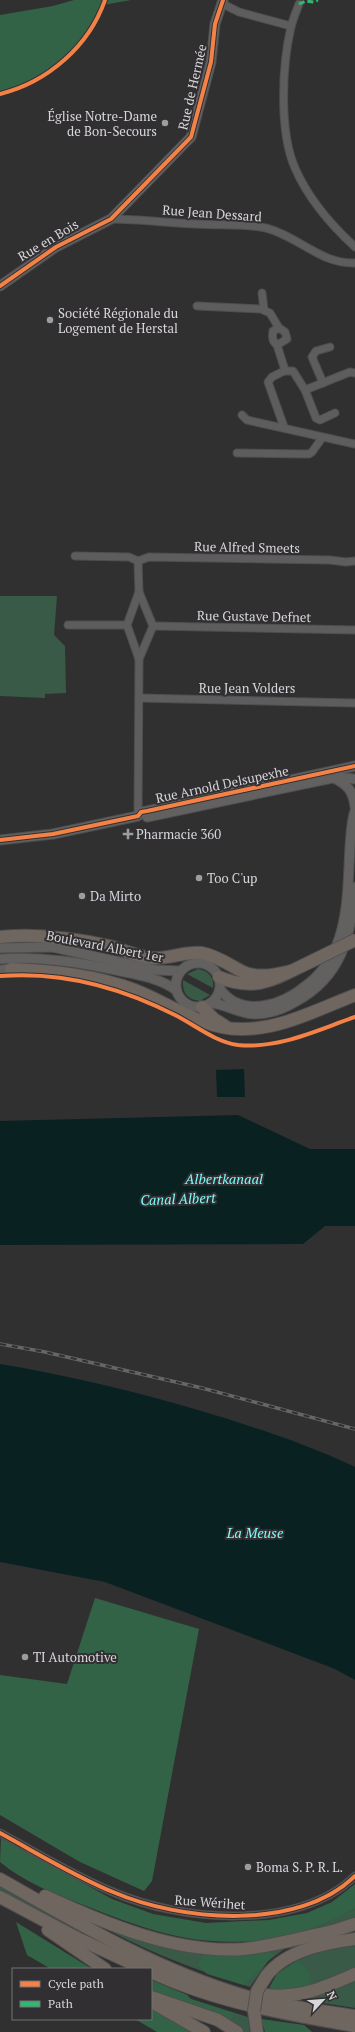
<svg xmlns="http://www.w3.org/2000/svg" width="355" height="2032" font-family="'PT Serif',serif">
	<rect width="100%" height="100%" fill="#313031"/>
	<g fill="#385a46">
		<path d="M0 596H57L54 635 65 646 66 693 45 694V698L0 696Z"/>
		<path d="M198 969C209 971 214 977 213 988L187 974Z"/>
		<path d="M183 980 210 995 200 1001C187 1000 182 992 183 980Z"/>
		<path d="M0 1885 104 1944 44 1915 0 1890Z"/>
		<path d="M355 1909V1918C318 1930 281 1941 241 1942L291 1935Z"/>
		<path d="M80 1915 150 1940 287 1947 268 1961 250 1987C190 1969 135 1946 80 1915Z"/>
		<path d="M355 1946V1970L326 1984 267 1992C270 1986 274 1978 279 1973 299 1955 329 1949 355 1946Z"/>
		<path d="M355 1978V2008L297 1999Z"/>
		<path d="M151 1980 187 1995 191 1999 248 2017 250 2032H243L235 2026Z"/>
	</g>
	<g fill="#336347">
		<path d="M74 0H131L103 5C98 17 92 30 84 40 66 65 30 86 0 94V15L53 6Z"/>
		<path d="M95 1598 199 1629 152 1881 144 1891 80 1862 0 1815V1675L67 1684Z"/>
		<path d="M1 1838 112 1899 153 1914 206 1923 269 1920 307 1913 332 1902 355 1884V1909C336 1917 311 1930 290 1935 212 1952 158 1935 86 1906 56 1894 25 1883 0 1862Z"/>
		<path d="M16 1922 92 1969H51L27 1955Z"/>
		<path d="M212 1951H265L274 1955 244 1985 207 1974 198 1965 203 1956Z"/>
		<path d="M297 1961 309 1971 311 1989 276 1993 270 1987 277 1974Z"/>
		<path d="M151 1980 187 1995 191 1999 233 2013V2017L229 2021 151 1991Z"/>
		<path d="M151 2006 193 2032H157L135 2019H151Z"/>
		<path d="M261 2019 304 2025 312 2032H265Z"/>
	</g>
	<g fill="#0a2122">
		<path d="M244 1069 245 1097H217L216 1070Z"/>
		<path d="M238 1115 310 1149H355V1226H325L303 1244 0 1245V1121Z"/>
		<path d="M0 1364C67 1375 133 1391 198 1410 251 1426 305 1443 355 1467V1680L335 1669 105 1582 0 1562Z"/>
	</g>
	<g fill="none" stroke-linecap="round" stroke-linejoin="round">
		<defs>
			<g id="street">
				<path d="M221 3 239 12 291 26"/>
				<path d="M299 4C296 12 293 19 291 27 282 65 279 132 295 168 308 198 331 225 355 247"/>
				<path d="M111 219C140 219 168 223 196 224 219 226 244 223 266 228 298 236 320 264 355 263"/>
				<path d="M262 293 264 310"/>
				<path d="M197 306 261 309 270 313 279 328"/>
				<path d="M277 345C272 341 272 337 273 331L279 328 285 332 287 339 277 345 284 367V371L272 377 268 382 284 427"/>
				<path d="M284 371H293L305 390 350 372 355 373"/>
				<path d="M323 383 312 357 316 351 330 347"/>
				<path d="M305 390 316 418 320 420 335 413"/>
				<path d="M242 415 247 420 355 444"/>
				<path d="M237 453 309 454 312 452 322 438"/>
				<path d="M75 556 129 557 138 561"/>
				<path d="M138 561 149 557 330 560 346 562 355 561"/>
				<path d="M138 561 139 592 153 626 139 659"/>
				<path d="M68 625H127"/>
				<path d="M153 626 355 630"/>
				<path d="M140 698 355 703"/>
				<path d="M138 816 139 659 127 625 139 592"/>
				<path d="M0 1833C37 1853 74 1876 113 1892 180 1921 298 1932 355 1876"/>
			</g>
			<g id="secondary">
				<path d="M0 286 56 247 111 219 191 137 211 62 215 24 223 0"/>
				<path d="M334 778C348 785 353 791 355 807"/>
				<path d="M147 817 337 777 355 779"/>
				<path d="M0 840 53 834 138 816 141 812 147 811 355 766"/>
				<path d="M0 948 52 947 156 970 180 971"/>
				<path d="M0 959C43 956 83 963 125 972 143 976 161 979 176 990"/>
				<circle cx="198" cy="985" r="22"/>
				<path d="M0 970 16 968"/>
				<path d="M220 989C230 1003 245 1008 262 1006 279 1004 295 995 308 984 350 951 347 896 350 847 351 835 351 822 355 811"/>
				<path d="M211 1003C226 1004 239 1014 255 1014 269 1014 283 1009 295 1002 342 977 351 936 355 887"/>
			</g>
			<g id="highway">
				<path d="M0 937C37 933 74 938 109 946 124 950 138 957 153 958 170 959 185 951 202 953 217 956 228 964 241 971 257 979 274 975 291 971"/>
				<path d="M11 969C53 971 95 975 135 990 171 1004 203 1030 243 1029 281 1029 319 1009 355 995"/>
				<path d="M219 977C257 993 276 978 310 962"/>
				<path d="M202 1007 214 1019 225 1026"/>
				<path d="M0 1879C79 1924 157 1970 245 1996 281 2006 318 2010 355 2016"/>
				<path d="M45 1896C106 1924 176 1954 244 1949 274 1946 304 1937 334 1931"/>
				<path d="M0 1897 79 1939 144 1969"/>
				<path d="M48 1930 105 1969"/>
				<path d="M327 1933 355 1924"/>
				<path d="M151 1972C216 2002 285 2014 355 2026"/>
				<path d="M267 1975C287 1950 325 1943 355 1939"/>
				<path d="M266 1995C299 1999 326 1987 355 1974"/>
				<path d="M151 1997 218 2020 237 2032"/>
				<path d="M157 2005 204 2032"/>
				<path d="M254 2011 257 2032"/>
			</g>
		</defs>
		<use href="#street" stroke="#4f4e4f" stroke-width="9"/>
		<use href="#secondary" stroke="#4f4e4f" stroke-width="11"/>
		<use href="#highway" stroke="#4f4e4f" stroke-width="14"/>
		<use href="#street" stroke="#5e5d5e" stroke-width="7"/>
		<use href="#secondary" stroke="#636060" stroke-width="9"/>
		<use href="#highway" stroke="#706660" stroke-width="12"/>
		<defs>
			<path id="rail" d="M0 1344 45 1352 202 1388 355 1429"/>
		</defs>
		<use href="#rail" stroke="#676667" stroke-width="3.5"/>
		<use href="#rail" stroke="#312f32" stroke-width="2" stroke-dasharray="6" stroke-linecap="butt"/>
		<defs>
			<g id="highway-bridge">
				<path d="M310 962 355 940"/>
				<path d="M254 2011 257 1991 267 1975"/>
			</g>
		</defs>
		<use href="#highway-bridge" stroke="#4f4e4f" stroke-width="14" stroke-linecap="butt"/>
		<use href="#highway-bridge" stroke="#706660" stroke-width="12"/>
		<path stroke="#33b770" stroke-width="3" stroke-dasharray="6 3" stroke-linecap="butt" d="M299 4 306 1 314 2 318 0"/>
		<defs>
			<g id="cycleway">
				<path d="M0 94C48 82 89 46 105 0"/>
				<path d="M0 286 56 247 111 219 191 137 211 62 215 24 223 0"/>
				<path d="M0 840 53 834 138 816 141 812 147 811 355 766"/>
				<path d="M0 976C63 971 120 987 175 1015 195 1025 215 1042 238 1045 279 1049 317 1030 355 1017"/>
				<path d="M0 1833C37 1853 74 1876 113 1892 180 1921 298 1932 355 1876"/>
			</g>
		</defs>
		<use href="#cycleway" stroke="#312f32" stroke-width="6"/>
		<use href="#cycleway" stroke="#f48246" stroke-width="4"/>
	</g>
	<g fill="#9d9c9e" stroke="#312f32" stroke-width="1.5">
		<circle cx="165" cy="123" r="4"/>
		<circle cx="50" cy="320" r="4"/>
		<path d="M126 828h4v4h4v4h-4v4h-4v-4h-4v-4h4z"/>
		<circle cx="199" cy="878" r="4"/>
		<circle cx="82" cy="896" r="4"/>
		<circle cx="25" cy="1657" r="4"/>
		<circle cx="248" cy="1867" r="4"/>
	</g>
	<g text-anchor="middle" stroke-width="4" stroke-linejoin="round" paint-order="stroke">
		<g font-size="13" fill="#d7d6d8" stroke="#312f32">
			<text transform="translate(192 87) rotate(-77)" y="5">Rue de Hermée</text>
			<text transform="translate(212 213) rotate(4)" y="5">Rue Jean Dessard</text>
			<text transform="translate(48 240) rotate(-31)" y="5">Rue en Bois</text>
			<text transform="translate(247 547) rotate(1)" y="5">Rue Alfred Smeets</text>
			<text transform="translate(254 616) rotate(1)" y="5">Rue Gustave Defnet</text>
			<text x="247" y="693">Rue Jean Volders</text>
			<text transform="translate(222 784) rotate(-12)" y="5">Rue Arnold Delsupexhe</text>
			<text transform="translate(105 946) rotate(11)" y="5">Boulevard Albert 1er</text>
			<text transform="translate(210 1902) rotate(4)" y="5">Rue Wérihet</text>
		</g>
		<g font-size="13" fill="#d7d6d8" stroke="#312f32" text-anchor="start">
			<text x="157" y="121" text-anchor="end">Église Notre-Dame<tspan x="157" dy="15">de Bon-Secours</tspan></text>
			<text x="58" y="318">Société Régionale du<tspan x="58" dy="15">Logement de Herstal</tspan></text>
			<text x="136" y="839">Pharmacie 360</text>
			<text x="207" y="883">Too C'up</text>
			<text x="90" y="901">Da Mirto</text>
			<text x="33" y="1662">TI Automotive</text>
			<text x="256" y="1872">Boma S. P. R. L.</text>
		</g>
		<g font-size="14" font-style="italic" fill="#7ffafa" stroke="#312f32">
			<text x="224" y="1184">Albertkanaal</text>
			<text transform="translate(178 1199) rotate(-2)" y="5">Canal Albert</text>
			<text x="255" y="1538">La Meuse</text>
		</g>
	</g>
	<rect x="12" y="1968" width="140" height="52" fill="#312f32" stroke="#737274"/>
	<rect x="20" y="1981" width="20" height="6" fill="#f48246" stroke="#737274"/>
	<text x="48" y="1988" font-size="12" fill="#d7d6d8">Cycle path</text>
	<rect x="20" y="2001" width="20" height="6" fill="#33b770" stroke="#737274"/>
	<text x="48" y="2008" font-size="12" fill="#d7d6d8">Path</text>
	<g transform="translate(323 2000) rotate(64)" stroke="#312f32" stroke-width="3" paint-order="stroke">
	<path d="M0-3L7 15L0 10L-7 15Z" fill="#d7d6d8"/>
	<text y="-6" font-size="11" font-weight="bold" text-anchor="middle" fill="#d7d6d8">N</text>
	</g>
</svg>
